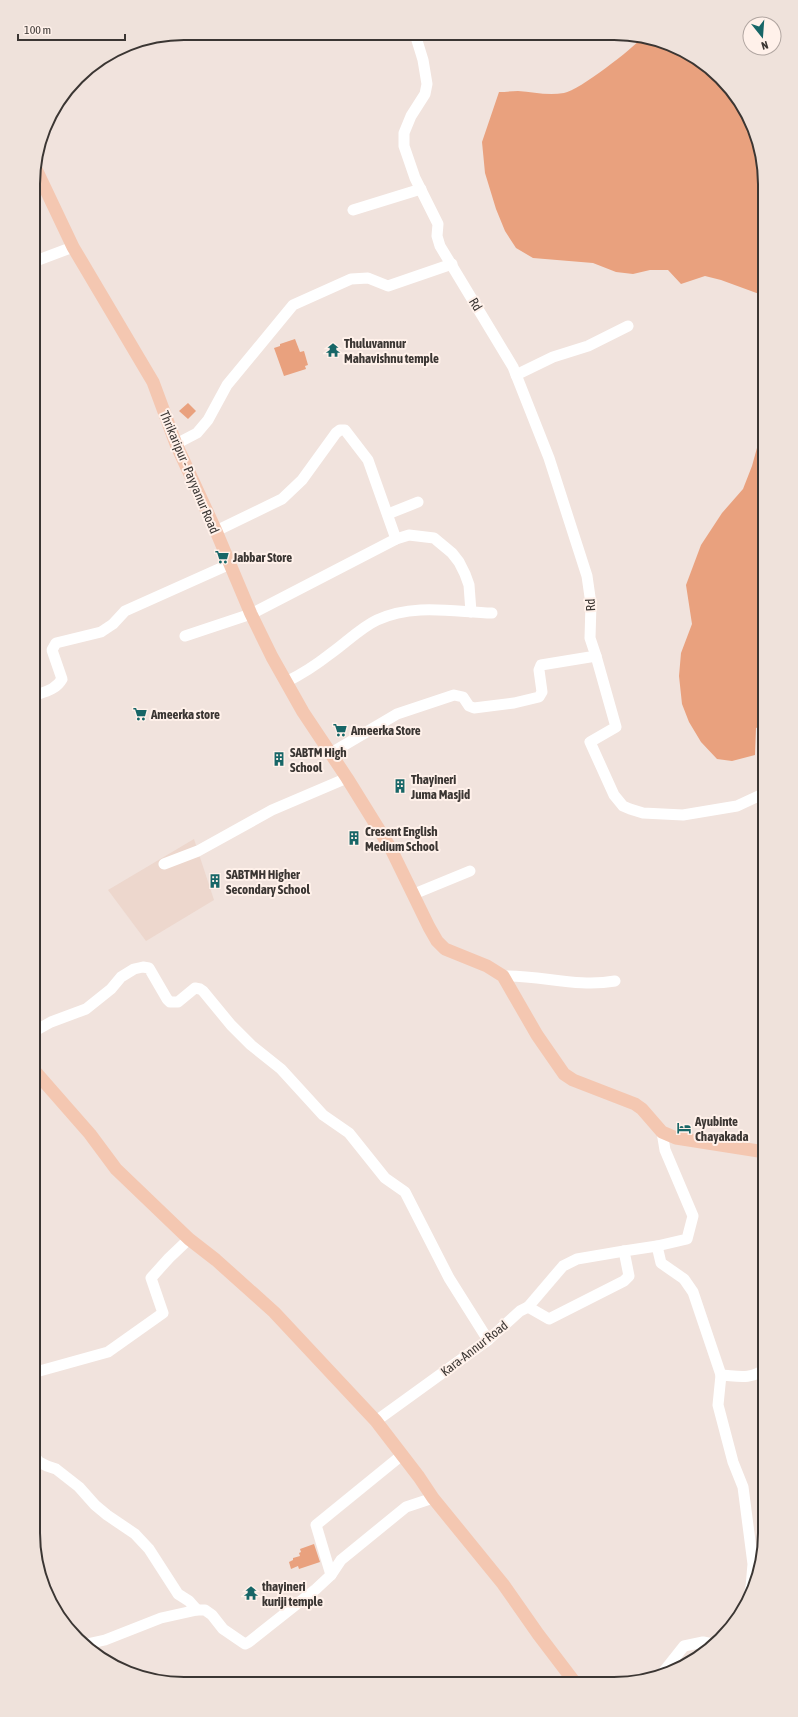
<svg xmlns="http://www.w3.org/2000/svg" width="798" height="1717" font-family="'Asap Condensed',sans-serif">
	<rect width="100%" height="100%" fill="#f1e3dd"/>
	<path fill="#edd7cd" d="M194 839 214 900 146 941 108 890Z"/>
	<g fill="#e9a17e">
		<path d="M644 36 681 48 714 71 745 108 760 144 765 184V296L721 280 705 276 681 284 668 270H650L633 274 616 272 593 263 533 258 516 248 505 231 496 209 485 173 482 142 499 92C505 92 512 91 518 91 533 92 548 96 564 93 580 90 632 49 644 36Z"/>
		<path d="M295 339 300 352 304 351 308 365 305 366 306 369 284 376 274 348 280 346V344Z"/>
		<path d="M188 403 196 411 188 419 179 411Z"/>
		<path d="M765 419V725L756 728 755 755 732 761 717 759 701 742 689 722 682 704 679 676 681 653 692 624 686 585 701 545 722 513 743 489 752 466Z"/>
		<path d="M314 1544 320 1562 299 1569 298 1566 291 1569 289 1562 293 1560V1558L300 1556 299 1553 301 1552 300 1549Z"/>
	</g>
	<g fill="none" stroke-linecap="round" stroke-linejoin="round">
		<g stroke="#fff" stroke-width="11">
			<path d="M353 210 421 189"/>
			<path d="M33 262 73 247"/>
			<path d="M516 375 553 357 588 346 628 326"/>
			<path d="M176 444 197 433 208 420 227 385 293 305 351 279 368 278 388 286 452 264"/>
			<path d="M388 514 418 502"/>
			<path d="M396 539 409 535 434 538 452 553 459 562 465 574 469 585 471 612"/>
			<path d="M185 636 251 614 396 539 368 460 345 430H340L336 433 302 480 282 499 216 531"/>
			<path d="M596 656 616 727 590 742 614 795 623 806 630 809 643 813 683 815 737 806 765 793"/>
			<path d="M286 682C302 674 316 665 330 654 346 643 360 628 377 620 414 603 454 612 492 613"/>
			<path d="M33 696C44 692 56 690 62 679L52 650 56 643 101 632 113 624 125 611 230 564"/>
			<path d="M331 753 397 714 454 695 463 697 469 706 474 708 514 703 539 697 542 692 539 670 541 665 596 656 590 638 591 604 587 576 549 458 513 367 440 246 437 236 438 224 415 178 404 146V133L411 116 425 94 427 84 423 60 415 34"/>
			<path d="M164 864 198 851 272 810 347 778"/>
			<path d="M414 894 470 871"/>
			<path d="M503 976C541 975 577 988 615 981"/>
			<path d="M33 1032 51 1022 86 1009 111 989 121 977 134 969 143 967 149 968 167 999 170 1002H178L195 988 200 989 203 991 231 1025 251 1045 281 1069 323 1115 349 1133 385 1178 405 1192 449 1278 488 1340"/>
			<path d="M657 1246 661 1263 684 1279 693 1292 721 1375"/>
			<path d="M528 1307 563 1266 577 1259 624 1251"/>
			<path d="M33 1371 36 1372 108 1352 163 1313 151 1278 169 1258 189 1239"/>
			<path d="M376 1421 488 1340 520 1311 528 1307 549 1319 624 1281 629 1276 624 1251 657 1246 687 1239 693 1216 665 1150 662 1132"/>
			<path d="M33 1454 39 1462 47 1466 56 1469 79 1487 95 1505 107 1515 135 1534 149 1549 178 1594 189 1601 197 1610"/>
			<path d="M331 1575 316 1525 402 1455"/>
			<path d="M747 1603 751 1587 753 1564 743 1487 733 1462 718 1405 721 1375C738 1376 750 1380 765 1369"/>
			<path d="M82 1645 105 1640 161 1618 197 1610H205L212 1615 223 1629 242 1642 245 1644 249 1642 316 1589 331 1575 341 1560 406 1507 433 1498"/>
			<path d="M661 1675 684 1646 703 1642 713 1644"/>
		</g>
		<g stroke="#f4c7b1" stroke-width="13">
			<path d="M35 167 73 247 153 382 176 444 216 531 251 614 272 657 303 712 347 778 391 849 429 927 437 941 445 949 487 966 503 976 537 1035 564 1074 573 1080 635 1104 642 1109 662 1132 676 1138 765 1152"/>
			<path d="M33 1069 90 1134 116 1169 189 1239 216 1260 274 1312 376 1421 419 1477 433 1498 503 1584 538 1634 576 1684"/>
		</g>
	</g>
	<defs>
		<symbol id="temple-bare" viewBox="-9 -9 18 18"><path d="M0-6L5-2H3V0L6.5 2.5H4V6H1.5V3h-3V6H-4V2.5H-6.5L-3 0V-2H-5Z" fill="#176667" stroke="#fff1ea" stroke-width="2.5" paint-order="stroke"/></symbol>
		<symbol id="supermarket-bare" viewBox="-9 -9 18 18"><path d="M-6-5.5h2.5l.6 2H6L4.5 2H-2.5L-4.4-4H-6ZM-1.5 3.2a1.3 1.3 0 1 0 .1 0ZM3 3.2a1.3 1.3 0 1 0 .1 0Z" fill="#176667" stroke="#fff1ea" stroke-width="2.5" paint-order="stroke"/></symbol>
		<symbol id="building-bare" viewBox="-9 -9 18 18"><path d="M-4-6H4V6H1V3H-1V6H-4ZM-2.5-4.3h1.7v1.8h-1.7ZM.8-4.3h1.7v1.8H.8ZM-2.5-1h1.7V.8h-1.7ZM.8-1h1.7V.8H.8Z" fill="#176667" stroke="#fff1ea" stroke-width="2.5" paint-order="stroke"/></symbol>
		<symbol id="hotel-bare" viewBox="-9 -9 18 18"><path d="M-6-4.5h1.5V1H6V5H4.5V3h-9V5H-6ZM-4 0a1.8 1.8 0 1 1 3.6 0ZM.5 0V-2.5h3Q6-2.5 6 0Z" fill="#176667" stroke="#fff1ea" stroke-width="2.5" paint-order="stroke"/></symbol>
	</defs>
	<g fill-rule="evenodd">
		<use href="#temple-bare" x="323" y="340" width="20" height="20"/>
		<use href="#supermarket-bare" x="212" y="547" width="20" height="20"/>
		<use href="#supermarket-bare" x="130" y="704" width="20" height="20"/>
		<use href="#supermarket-bare" x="330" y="720" width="20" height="20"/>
		<use href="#building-bare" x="269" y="749" width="20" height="20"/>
		<use href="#building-bare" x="390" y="776" width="20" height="20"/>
		<use href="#building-bare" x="344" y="828" width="20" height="20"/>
		<use href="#building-bare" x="205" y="871" width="20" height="20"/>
		<use href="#hotel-bare" x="674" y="1118" width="20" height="20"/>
		<use href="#temple-bare" x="241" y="1583" width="20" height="20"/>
	</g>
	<g text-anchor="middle" stroke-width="4" stroke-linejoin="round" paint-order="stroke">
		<g font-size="13" fill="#3b3633" stroke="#fff1ea">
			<text transform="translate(476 304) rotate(59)" y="5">Rd</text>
			<text transform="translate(190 472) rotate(67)" y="5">Thrikaripur - Payyanur Road</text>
			<text transform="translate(590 605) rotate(-93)" y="5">Rd</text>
			<text transform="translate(474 1348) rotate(-38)" y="5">Kara-Annur Road</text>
		</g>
		<g font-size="13" font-weight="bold" fill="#3b3633" stroke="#fff1ea" text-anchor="start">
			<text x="344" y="348">Thuluvannur<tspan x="344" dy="15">Mahavishnu temple</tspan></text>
			<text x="233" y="562">Jabbar Store</text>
			<text x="151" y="719">Ameerka store</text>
			<text x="351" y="735">Ameerka Store</text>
			<text x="290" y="757">SABTM High<tspan x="290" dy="15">School</tspan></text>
			<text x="411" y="784">Thayineri<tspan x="411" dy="15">Juma Masjid</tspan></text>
			<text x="365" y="836">Cresent English<tspan x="365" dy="15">Medium School</tspan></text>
			<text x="226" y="879">SABTMH Higher<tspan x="226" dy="15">Secondary School</tspan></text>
			<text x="695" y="1126">Ayubinte<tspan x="695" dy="15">Chayakada</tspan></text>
			<text x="262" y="1591">thayineri<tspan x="262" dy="15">kuriji temple</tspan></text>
		</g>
	</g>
	<path d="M0 0H798V1717H0ZM184 40H614A144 144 0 0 1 758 184V1533A144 144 0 0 1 614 1677H184A144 144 0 0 1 40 1533V184A144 144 0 0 1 184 40Z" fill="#efe2db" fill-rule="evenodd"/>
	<path fill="none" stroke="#3b3633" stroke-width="2" d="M184 40H614A144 144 0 0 1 758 184V1533A144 144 0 0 1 614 1677H184A144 144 0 0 1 40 1533V184A144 144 0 0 1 184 40Z"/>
	<g transform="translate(762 36) rotate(163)"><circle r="19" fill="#fff1ea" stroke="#b1a6a1"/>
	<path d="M0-3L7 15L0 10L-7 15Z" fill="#176667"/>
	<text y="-6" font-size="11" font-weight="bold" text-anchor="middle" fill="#3b3633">N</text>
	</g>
	<path d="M18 34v6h107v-6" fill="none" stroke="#3b3633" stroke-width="2"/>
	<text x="24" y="34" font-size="12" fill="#3b3633" stroke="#fff1ea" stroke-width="3" paint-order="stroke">100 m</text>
</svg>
